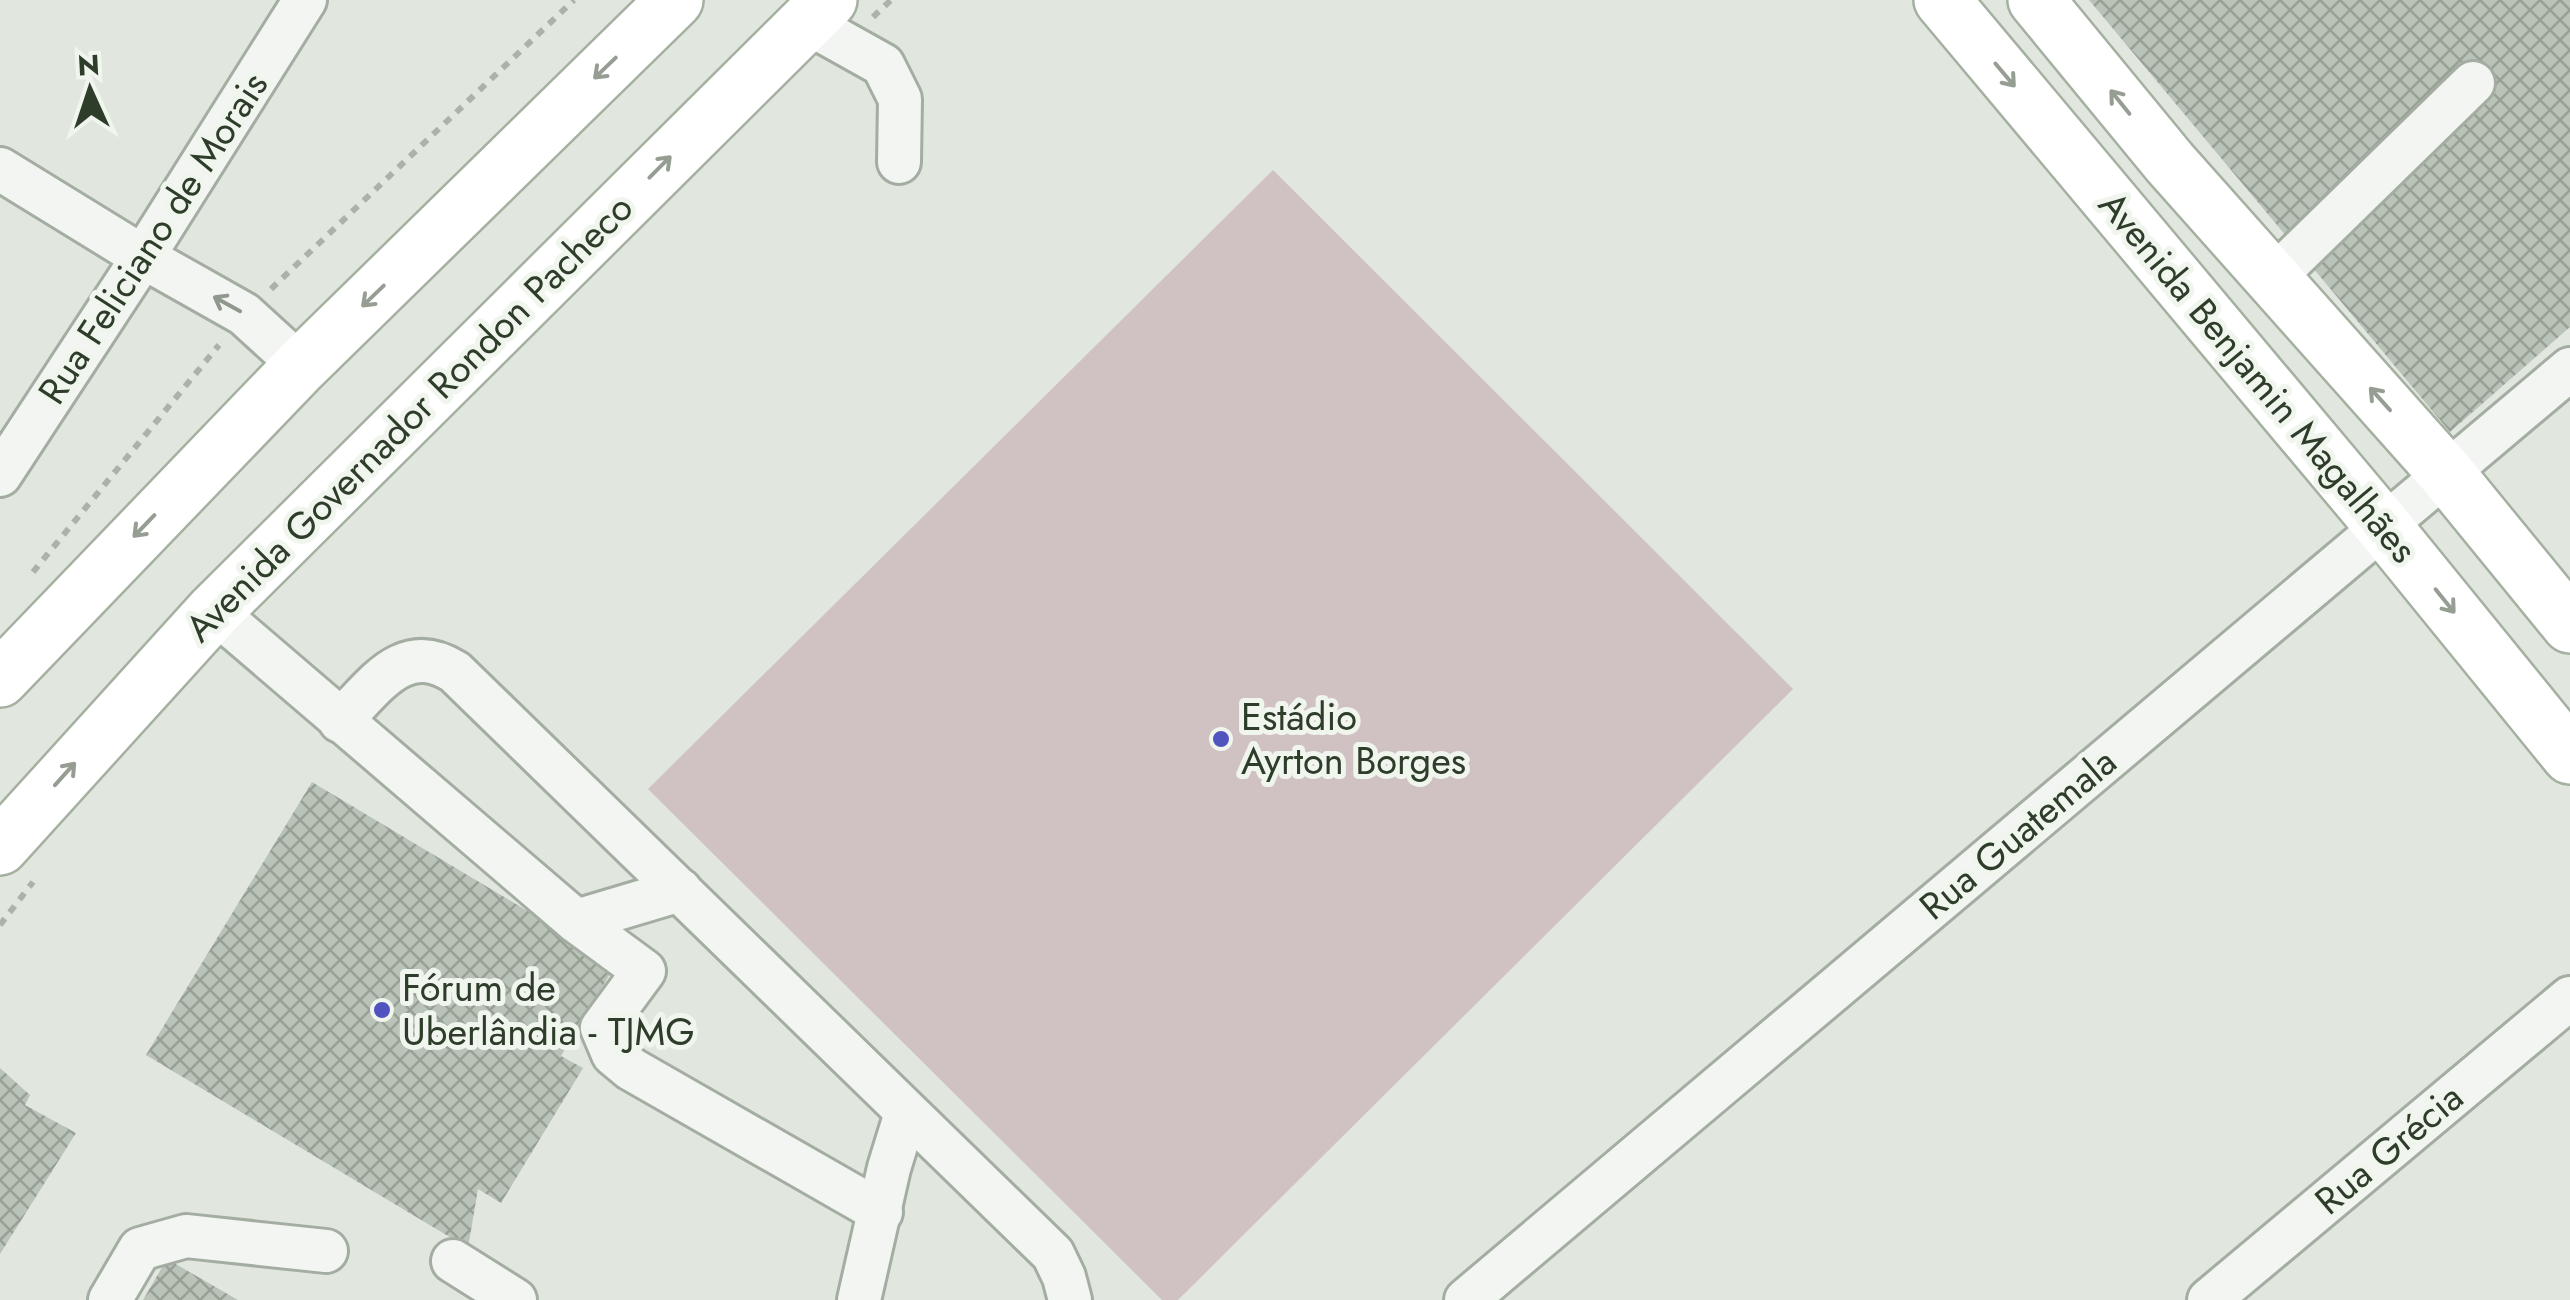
<svg xmlns="http://www.w3.org/2000/svg" width="2570" height="1300" font-family="Jost,sans-serif">
	<defs>
		<pattern id="building-cross-hatch" width="8" height="8" patternUnits="userSpaceOnUse" patternTransform="scale(2.5)"><rect width="8" height="8" fill="#bac3b7"/><path d="M0 0l8 8M0 8l8-8" fill="none" stroke="#98a095"/></pattern>
	</defs>
	<rect width="100%" height="100%" fill="#e1e7df"/>
	<path fill="#d0c1c3" d="M1273 170 1793 689 1178 1300H1162L648 789Z"/>
	<g fill="url(#building-cross-hatch)">
		<path d="M2089 0H2570V327L2450 432Z"/>
		<path d="M312 782 616 964 561 1056 583 1068 501 1203 478 1189 468 1248 146 1055Z"/>
		<path d="M0 1068 30 1095 25 1105 76 1133 0 1254Z"/>
		<path d="M167 1259 238 1300H143Z"/>
	</g>
	<g fill="none" stroke-linecap="round" stroke-linejoin="round">
		<defs>
			<g id="minor">
				<path d="M806 22 883 65 900 99 899 162"/>
				<path d="M0 169 143 257 244 314 301 366"/>
				<path d="M2273 278 2473 83"/>
				<path d="M0 475 143 257 305 0"/>
				<path d="M214 611 576 921 644 971 602 1028 613 1054 631 1069 881 1212"/>
				<path d="M340 721C375 687 403 639 455 672L1053 1254 1064 1277 1070 1300"/>
				<path d="M576 921 680 890"/>
				<path d="M453 1261 515 1300"/>
				<path d="M110 1300 140 1249 186 1236 326 1251"/>
				<path d="M859 1300 889 1168 906 1113"/>
				<path d="M1466 1300 2570 369"/>
				<path d="M2209 1300 2570 998"/>
			</g>
			<g id="major">
				<path d="M1942 0 2383 526 2570 756"/>
				<path d="M2036 0 2170 163 2445 472 2570 625"/>
				<path d="M0 679 301 366 675 0"/>
				<path d="M0 847 214 611 829 0"/>
			</g>
		</defs>
		<use href="#minor" stroke="#a4ada1" stroke-width="48"/>
		<use href="#major" stroke="#a5b1a0" stroke-width="60"/>
		<g stroke="#abb2a9" stroke-width="6" stroke-dasharray="8 8" stroke-linecap="butt">
			<path d="M873 17 891 0"/>
			<path d="M271 289 574 0"/>
			<path d="M33 572 219 345"/>
			<path d="M0 925 33 882"/>
		</g>
		<use href="#minor" stroke="#f2f5f1" stroke-width="42"/>
		<use href="#major" stroke="#fff" stroke-width="55"/>
	</g>
	<defs><path id="oneway-shaft" d="M-6 0H5M1.5-3L5.5 0L1.5 3" fill="none" stroke-width="1.6" stroke-linecap="round" stroke-linejoin="round" transform="scale(2.5)"/></defs>
	<g stroke="#969e94">
		<use href="#oneway-shaft" transform="translate(605 68) rotate(136)"/>
		<use href="#oneway-shaft" transform="translate(2005 75) rotate(50)"/>
		<use href="#oneway-shaft" transform="translate(2120 102) rotate(-129)"/>
		<use href="#oneway-shaft" transform="translate(660 167) rotate(-45)"/>
		<use href="#oneway-shaft" transform="translate(373 296) rotate(136)"/>
		<use href="#oneway-shaft" transform="translate(2380 399) rotate(-132)"/>
		<use href="#oneway-shaft" transform="translate(144 526) rotate(134)"/>
		<use href="#oneway-shaft" transform="translate(2445 601) rotate(51)"/>
		<use href="#oneway-shaft" transform="translate(65 774) rotate(-48)"/>
	</g>
	<use stroke="#90988e" href="#oneway-shaft" transform="translate(227 304) rotate(-151)"/>
	<g fill="#5054bf" stroke="#f0f5ee" stroke-width="4">
		<circle cx="1221" cy="739" r="10"/>
		<circle cx="382" cy="1010" r="10"/>
	</g>
	<g text-anchor="middle" stroke-width="10" stroke-linejoin="round" paint-order="stroke">
		<g font-size="38" fill="#2e3c2a" stroke="#f0f5ee">
			<text transform="translate(153 238) rotate(-57)" y="13">Rua Feliciano de Morais</text>
			<text transform="translate(2258 377) rotate(50)" y="13">Avenida Benjamin Magalhães</text>
			<text transform="translate(409 418) rotate(-45)" y="13">Avenida Governador Rondon Pacheco</text>
			<text transform="translate(2018 834) rotate(-40)" y="13">Rua Guatemala</text>
			<text transform="translate(2389 1149) rotate(-40)" y="13">Rua Grécia</text>
		</g>
		<g font-size="38" fill="#2e3c2a" stroke="#f0f5ee" text-anchor="start">
			<text x="1241" y="730">Estádio<tspan x="1241" dy="44">Ayrton Borges</tspan></text>
			<text x="402" y="1001">Fórum de<tspan x="402" dy="44">Uberlândia - TJMG</tspan></text>
		</g>
	</g>
	<g transform="translate(90 90) rotate(357)" stroke="#f0f5ee" stroke-width="8" paint-order="stroke">
	<path d="M0-8L18 38L0 25L-18 38Z" fill="#2e3c2a"/>
	<text y="-15" font-size="28" font-weight="bold" text-anchor="middle" fill="#2e3c2a">N</text>
	</g>
</svg>
